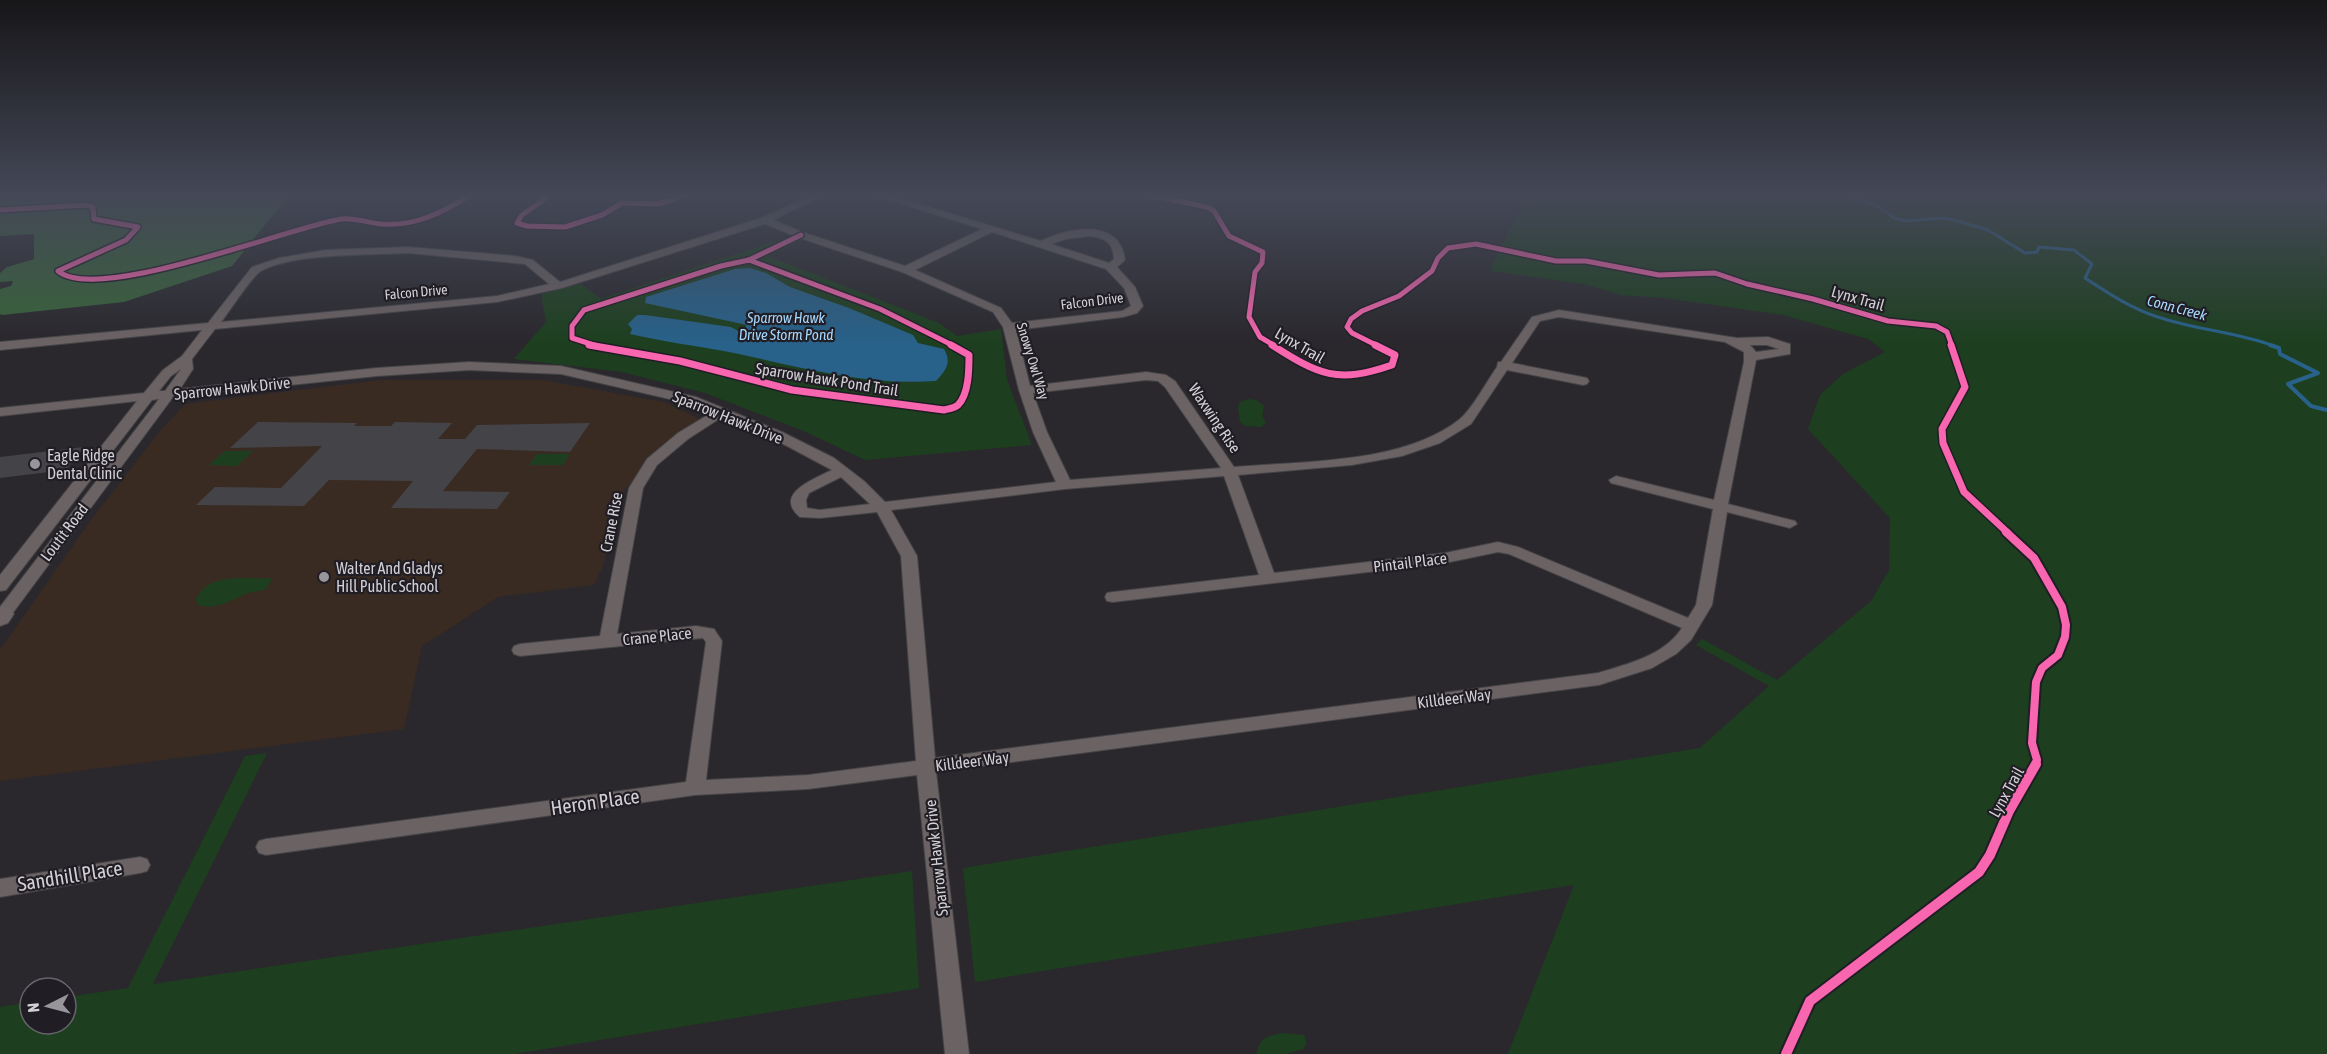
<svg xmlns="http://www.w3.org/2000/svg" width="2327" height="1054" font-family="'Asap Condensed',sans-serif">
	<rect width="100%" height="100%" fill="#2a282d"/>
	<path fill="#392b22" d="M380 380H543L664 402 700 419 625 489 602 568 594 585 498 597 422 646 404 729 0 781V650L88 524 159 432 185 404Z"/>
	<g fill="#1d3f1f">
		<path d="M1526 195H2327V1054H1508L1574 885 975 982 963 868 1700 748 1769 686 1696 645 1702 639 1777 680 1871 601 1889 570 1890 518 1808 429 1820 395 1843 374 1885 352 1868 339 1783 315 1665 298 1621 295 1584 284 1490 271Z"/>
		<path d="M790 236 801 241 768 256 939 323 957 336 1001 329 1007 380 1032 445 865 460 804 431 705 393 622 372 514 359 546 322 541 294 581 284 601 299Z"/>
		<path d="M1249 399 1256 400 1264 406 1262 417 1266 422 1262 427 1246 426 1240 422 1238 407 1240 402Z"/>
		<path d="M225 451H253L237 466 209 465Z"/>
		<path d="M537 454H570L563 465H529Z"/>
		<path d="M273 578 266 589C260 592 254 591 248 593 230 600 218 611 198 605L196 599C209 571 248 580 273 578Z"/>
		<path d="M267 753 153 984 912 871 919 988 514 1054H0V1007L30 1002V1024H66V997L128 988 245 756Z"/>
		<path d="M1284 1033 1304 1035 1307 1043 1303 1049 1287 1054H1257C1258 1037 1269 1035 1284 1033Z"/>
	</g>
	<path fill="#386339" d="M0 195H289L232 266 124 302 2 315 0 314V289L11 286 13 281 0 282V273L7 267 34 259V234L0 236Z"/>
	<path fill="#286189" d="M750 268 766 273 790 287 849 308 913 335 918 343 944 349C952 363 946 370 936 381 867 386 800 367 734 353 699 346 664 342 630 334L632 329 628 324 637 315H645L731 327 740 332 747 325 645 303 646 297 735 269Z"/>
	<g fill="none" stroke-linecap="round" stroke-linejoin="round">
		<path stroke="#286189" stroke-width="3" d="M1846 195 1877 206 1894 218 1906 221 1941 218 1954 220 1988 230 2025 253 2037 252 2039 247 2074 250 2092 264 2085 278C2108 293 2132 309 2158 317 2196 330 2237 332 2274 346"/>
		<path stroke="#286189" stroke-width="4" d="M2270 345 2279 348 2280 354 2318 373 2288 384 2311 406 2327 410"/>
	</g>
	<g fill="#444348">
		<path d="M258 422 357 423 354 426H391L395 422 452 423 438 439H465L477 425 590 423 570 452 477 449 443 491 510 492 497 509 391 508 413 481 329 480 304 506 196 505 215 487 281 488 322 446 230 448Z"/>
		<path d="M84 447 66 470 0 478V457Z"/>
	</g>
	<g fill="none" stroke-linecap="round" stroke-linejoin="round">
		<defs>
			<g id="street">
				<path d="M811 195H824L773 220 805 233 905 266 982 229 873 195H889L1041 241C1070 227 1120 218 1125 260L1117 267 1135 287 1143 306 1137 313 1123 317 1016 330 1030 386 1146 372 1166 375 1175 381 1234 467C1303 461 1404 464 1460 419 1473 408 1487 381 1497 367L1498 362H1501L1532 317 1559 310 1737 338 1768 337 1790 344V354L1756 360 1728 504 1795 521 1797 524 1790 528 1727 512 1712 605 1691 640 1676 654 1652 668 1599 685 936 772 969 1054H945L917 775 808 789 695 795 266 855 259 853 256 847 259 841 266 839 686 782 706 642 703 638 520 656 514 654 512 650 514 646 520 644 600 636 629 488 647 459 678 433 711 413 687 403 561 374 469 370 377 376 173 397 9 618 0 619V607L159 399 152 400 6 590 0 591V575L137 401 0 416V408L144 393 163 370 182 356 202 330 0 350V342L208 323 252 267 279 258 325 250 408 247 515 256 533 260 560 282 761 218ZM765 224 797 237 902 272 993 312 1003 327 1019 390 1033 432 1056 482 885 502 864 481 834 458 782 432 696 397 561 366 469 362 377 368 180 389 193 369 192 359 215 329 497 302 562 288ZM992 232 1106 269 1124 288 1131 306 1122 311 1012 323 1001 308 915 270ZM1090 236C1106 238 1113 243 1114 259L1109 263 1051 244 1066 239ZM408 253 525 264 549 284 497 296 221 322C230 311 252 276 261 271 293 253 371 255 408 253ZM1559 317 1725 342 1744 352V362L1714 500 1616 476 1609 480 1611 483 1713 509 1696 605 1688 618 1518 547 1498 542 1445 553 1274 573 1238 475 1352 465 1402 456 1440 443 1471 424 1507 370 1583 385 1587 384 1589 381 1587 378 1512 363 1540 321ZM1750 345H1767L1779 349 1756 352ZM181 369 165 391H159L171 376ZM1146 380 1158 381 1165 387 1221 468 1070 480 1047 432 1033 393ZM722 417 772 438 832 470C816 478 772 494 800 517L820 518 877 512 901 556 916 761 808 775 706 780 722 641 714 629 696 626 617 634 643 488 657 465 688 439ZM1224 476 1259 575 1113 592 1107 593 1105 597 1107 601 1113 602 1445 563 1498 552 1509 554 1682 628C1664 656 1627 664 1598 673L935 758 917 556 891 510 1065 489ZM841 477 870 504 820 510 807 508 806 500 809 493Z"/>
				<path d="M140 857 147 859 150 865 147 871 140 873 0 897V879Z"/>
			</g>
			<path id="secondary" d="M3 606 11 609 14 614 8 623 0 626V607Z"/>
		</defs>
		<use href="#street" stroke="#454447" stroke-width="2"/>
		<use href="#secondary" stroke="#454447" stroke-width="2"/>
		<use href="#street" fill="#6b6263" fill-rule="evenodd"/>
		<use href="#secondary" fill="#6e6466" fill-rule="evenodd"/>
		<defs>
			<g id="cycleway-far3">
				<path d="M543 195 545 199 522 215 517 223 527 226 565 227 602 215 622 203 658 204 686 195"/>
				<path d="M1149 195 1207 207 1214 211 1229 236 1263 252 1262 263 1255 272 1249 317 1260 337 1275 346"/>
				<path d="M0 210 85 205 93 207 94 219 138 227 126 240 58 271C97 304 287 228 341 219 354 217 368 223 381 224 415 227 443 212 471 195"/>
				<path d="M749 260 880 309 954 346"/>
				<path d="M749 260 801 235"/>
				<path d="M597 346 572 338V326L584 310 721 266 749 260"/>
				<path d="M1378 346 1352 333 1347 327 1351 319 1362 311 1399 296 1432 271 1438 258 1448 248 1476 244 1556 261H1586L1659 275 1715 273 1747 284 1813 299 1888 321 1936 326 1947 332 1952 346"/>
			</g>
			<g id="cycleway-far2">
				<path d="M589 345 680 361 792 390 944 410C948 409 955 408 958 405 969 394 969 369 969 355L951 345"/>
				<path d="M1272 345C1319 375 1337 384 1392 365L1395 355 1375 345"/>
				<path d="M1951 345 1965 387 1942 429 1943 443 1964 492 2008 533"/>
			</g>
			<path id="cycleway-far1" d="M2006 532 2034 558 2062 607 2066 625 2065 637 2058 655 2042 668 2036 682 2032 743 2037 760 2035 766"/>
			<path id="cycleway" d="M1786 1054 1810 1001 1979 872 1990 855 2009 811 2036 764"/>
		</defs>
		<use href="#cycleway-far3" stroke="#201d24" stroke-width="8"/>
		<use href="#cycleway-far2" stroke="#201d24" stroke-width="10"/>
		<use href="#cycleway-far1" stroke="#201d24" stroke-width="12"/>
		<use href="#cycleway" stroke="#201d24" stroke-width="14"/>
		<use href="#cycleway-far3" stroke="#f766af" stroke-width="5"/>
		<use href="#cycleway-far2" stroke="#f766af" stroke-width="7"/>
		<use href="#cycleway-far1" stroke="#f766af" stroke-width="8"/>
		<use href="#cycleway" stroke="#f766af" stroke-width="10"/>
	</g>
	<linearGradient id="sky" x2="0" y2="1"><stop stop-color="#171619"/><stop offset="0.57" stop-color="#444857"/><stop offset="1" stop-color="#444857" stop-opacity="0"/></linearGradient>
	<rect width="2327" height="343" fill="url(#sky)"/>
	<g fill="#98969b" stroke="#201d24" stroke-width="2">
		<circle cx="35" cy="464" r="6"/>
		<circle cx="324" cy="577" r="6"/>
	</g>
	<g text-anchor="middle" stroke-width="4.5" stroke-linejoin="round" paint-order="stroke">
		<g font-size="14" fill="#d3d1d6" stroke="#201d24">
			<text transform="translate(416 292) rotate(-5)" y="5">Falcon Drive</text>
			<text transform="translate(1092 301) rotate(-7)" y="5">Falcon Drive</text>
			<text transform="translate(1033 361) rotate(73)" y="5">Snowy Owl Way</text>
		</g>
		<g font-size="15" font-style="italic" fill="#a6d8fe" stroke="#201d24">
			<text transform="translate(2177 308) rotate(15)" y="5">Conn Creek</text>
			<text x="786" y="323">Sparrow Hawk<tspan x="786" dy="17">Drive Storm Pond</tspan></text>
		</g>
		<g font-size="16" fill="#d3d1d6" stroke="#201d24">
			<text transform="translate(1858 298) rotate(16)" y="6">Lynx Trail</text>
			<text transform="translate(1300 345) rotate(30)" y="6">Lynx Trail</text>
			<text transform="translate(827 379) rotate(9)" y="6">Sparrow Hawk Pond Trail</text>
			<text transform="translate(232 388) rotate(-6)" y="6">Sparrow Hawk Drive</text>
			<text transform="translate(728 417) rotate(22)" y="6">Sparrow Hawk Drive</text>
			<text transform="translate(1215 418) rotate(56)" y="6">Waxwing Rise</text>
			<text transform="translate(611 522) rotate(-79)" y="6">Crane Rise</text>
			<text transform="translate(64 532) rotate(-53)" y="6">Loutit Road</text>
			<text transform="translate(1410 562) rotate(-7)" y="6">Pintail Place</text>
			<text transform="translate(657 636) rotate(-6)" y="6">Crane Place</text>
			<text transform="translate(1454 698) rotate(-7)" y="6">Killdeer Way</text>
			<text transform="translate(972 761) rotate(-7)" y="6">Killdeer Way</text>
			<text transform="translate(2006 792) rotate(-61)" y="6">Lynx Trail</text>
			<text transform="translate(936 858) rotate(-96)" y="6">Sparrow Hawk Drive</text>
		</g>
		<g font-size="16" fill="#d3d1d6" stroke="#201d24" text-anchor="start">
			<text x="47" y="461">Eagle Ridge<tspan x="47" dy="18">Dental Clinic</tspan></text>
			<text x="336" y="574">Walter And Gladys<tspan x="336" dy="18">Hill Public School</tspan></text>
		</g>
		<g font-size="20" fill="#d3d1d6" stroke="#201d24">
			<text transform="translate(595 802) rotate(-8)" y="7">Heron Place</text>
			<text transform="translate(70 876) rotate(-9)" y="7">Sandhill Place</text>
		</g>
	</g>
	<g transform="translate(48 1006) rotate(264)"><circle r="28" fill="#201d24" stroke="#68656b" stroke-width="1.5"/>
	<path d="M0-4.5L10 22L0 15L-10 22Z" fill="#98969b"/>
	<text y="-9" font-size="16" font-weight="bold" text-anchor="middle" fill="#d3d1d6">N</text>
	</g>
</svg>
